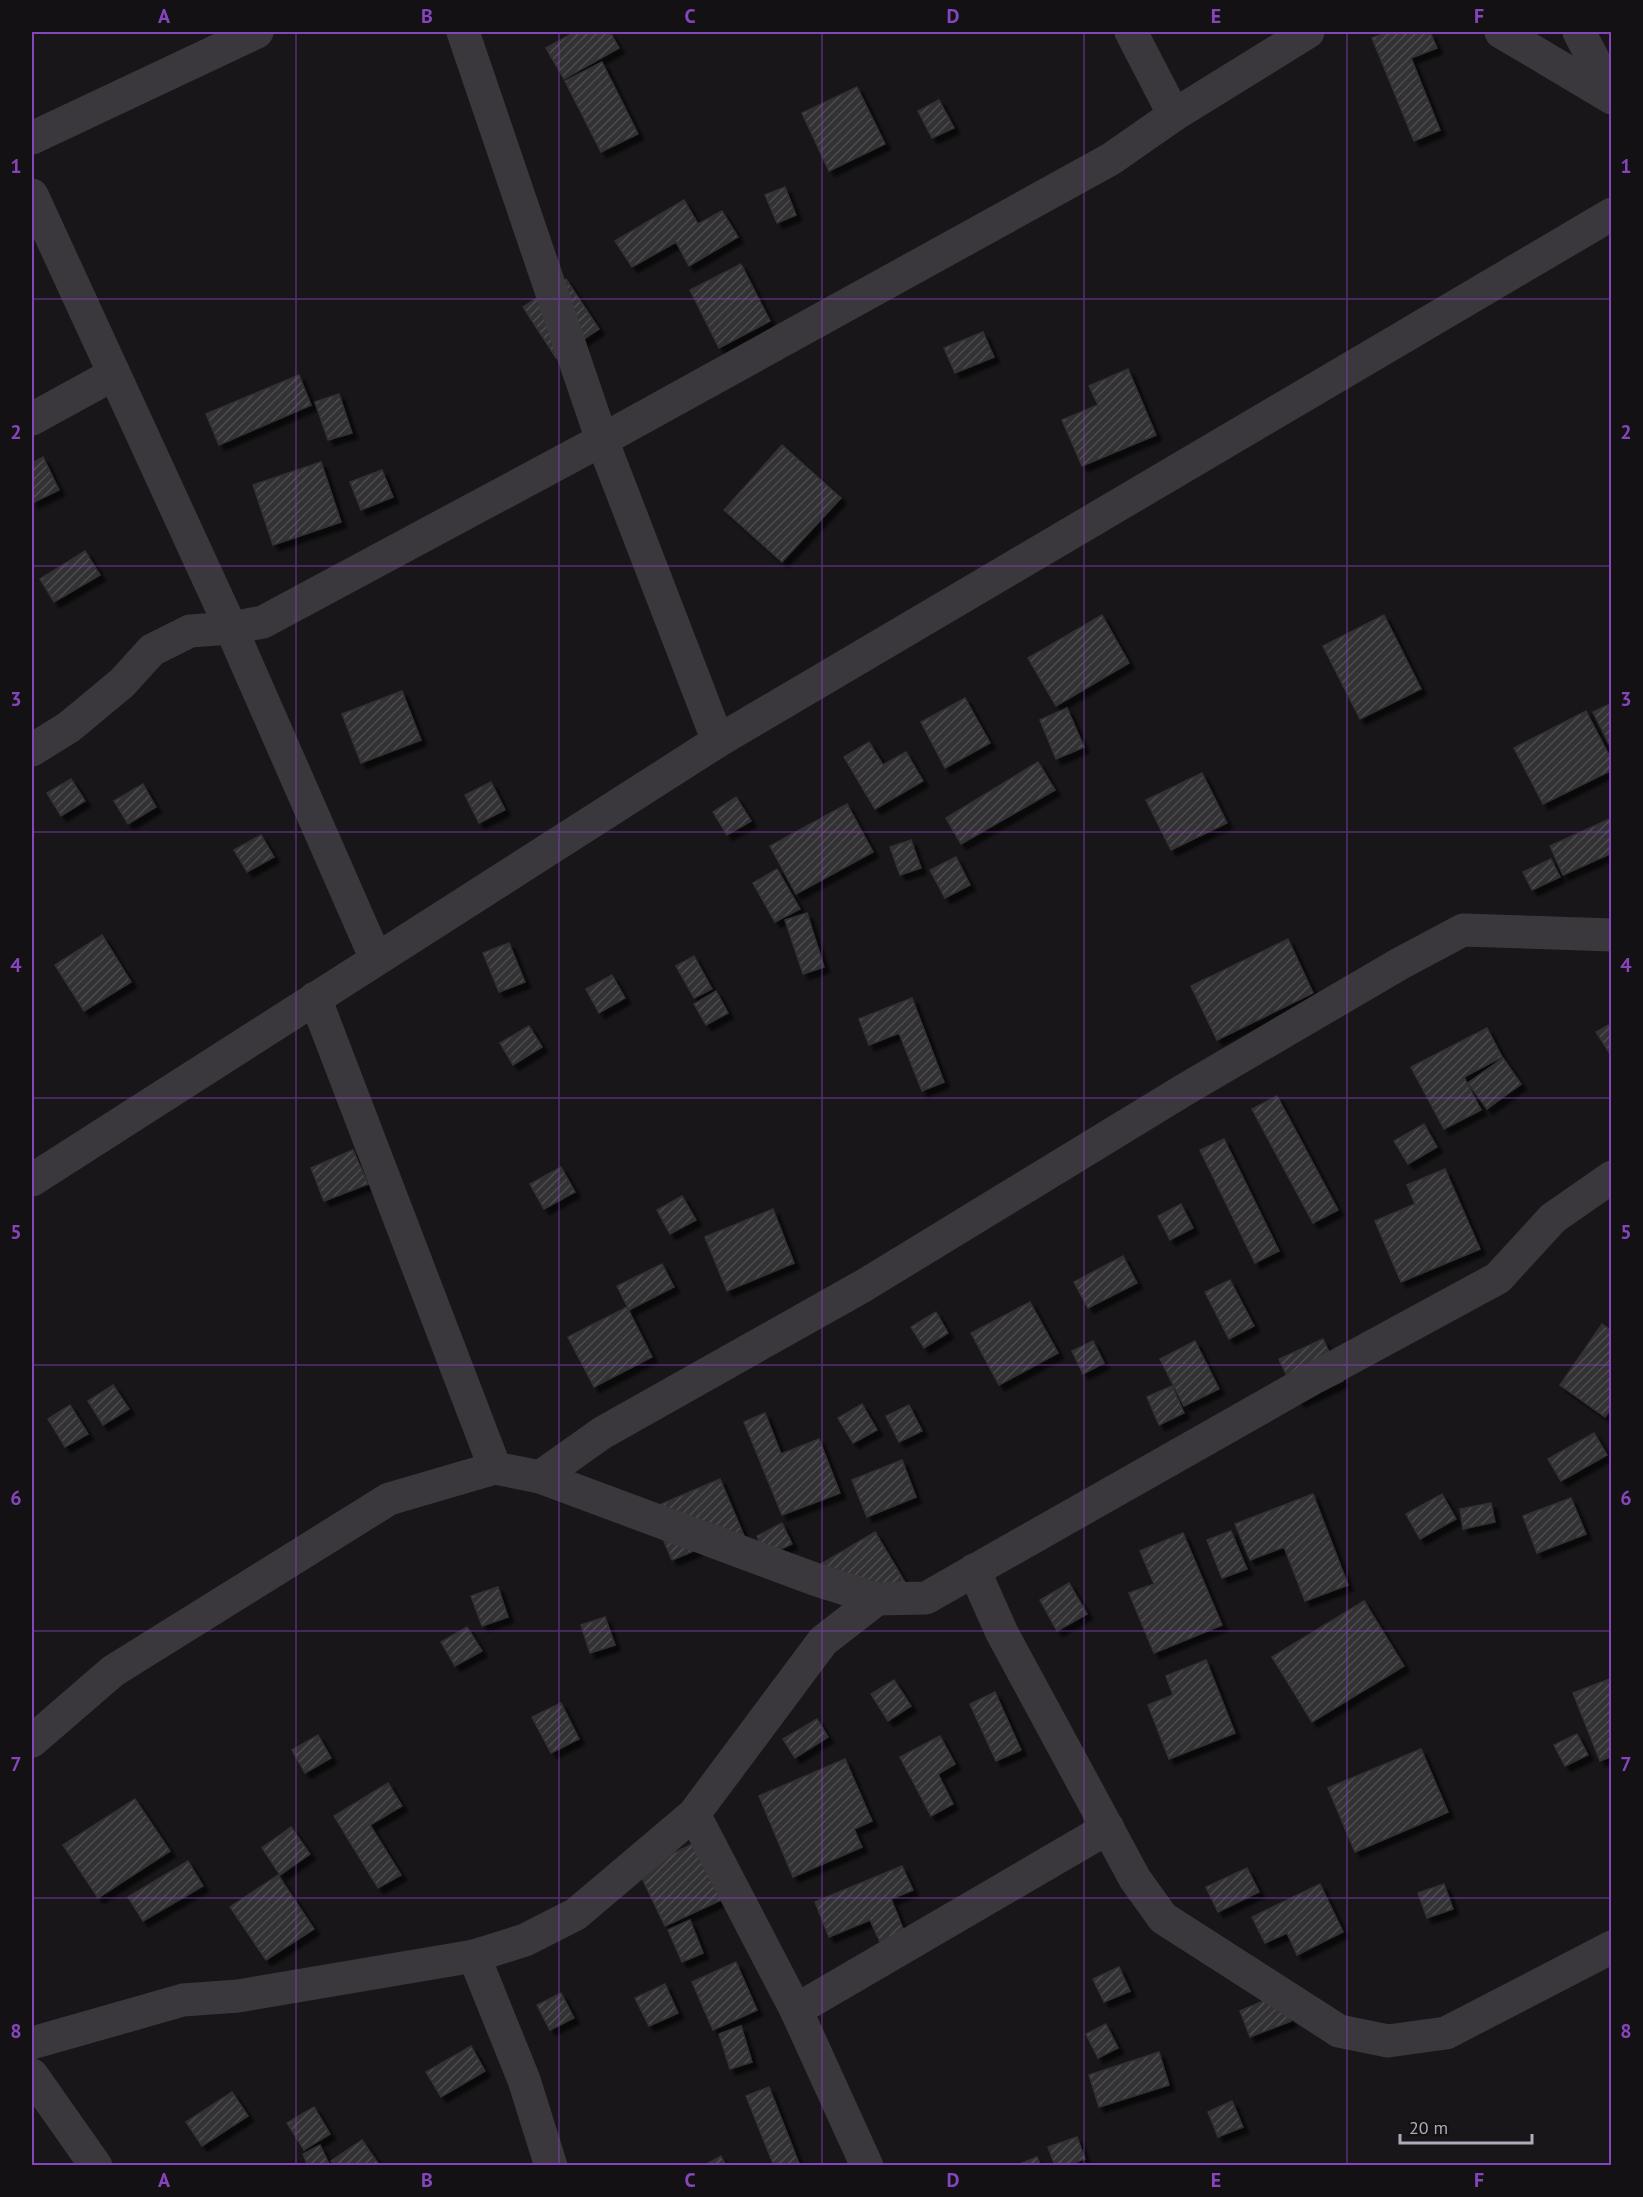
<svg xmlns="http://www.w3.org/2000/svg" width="1643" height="2197" font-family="'PT Sans',sans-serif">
	<defs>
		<pattern id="building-hatch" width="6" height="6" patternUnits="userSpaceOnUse" patternTransform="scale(1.5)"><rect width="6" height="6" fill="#333134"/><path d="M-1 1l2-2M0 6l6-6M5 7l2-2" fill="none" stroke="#4e4c4f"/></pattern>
		<filter id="shadow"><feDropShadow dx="5.5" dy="5.5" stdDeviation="1.5" flood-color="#0009"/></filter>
	</defs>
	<rect width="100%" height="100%" fill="#181618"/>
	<g fill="url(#building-hatch)" stroke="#333034" stroke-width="1.5" filter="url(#shadow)">
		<path d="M575 32H610L619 48 564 79 546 48Z"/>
		<path d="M1388 32H1430L1437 48 1411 58 1440 130 1414 141 1372 38Z"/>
		<path d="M602 62 638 134 601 152 565 81Z"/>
		<path d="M857 87 885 144 829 171 802 113Z"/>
		<path d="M939 100 954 128 932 138 918 111Z"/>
		<path d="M785 187 796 215 777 223 765 195Z"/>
		<path d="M684 200 698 224 722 211 738 237 689 266 676 242 632 267 615 241Z"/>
		<path d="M741 264 770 321 719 348 690 290Z"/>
		<path d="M566 279 599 329 556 358 523 307Z"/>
		<path d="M983 332 994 357 955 373 944 348Z"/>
		<path d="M1128 369 1156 435 1082 466 1062 420 1098 405 1089 386Z"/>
		<path d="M299 375 311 405 219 445 206 414Z"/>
		<path d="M339 394 352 433 328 440 315 402Z"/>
		<path d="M782 445 841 498 782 562 724 510Z"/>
		<path d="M43 457 59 490 32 503V463Z"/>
		<path d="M321 462 341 522 273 545 253 485Z"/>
		<path d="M382 470 393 497 361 510 350 482Z"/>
		<path d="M85 551 100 575 54 602 40 579Z"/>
		<path d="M1102 615 1129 663 1056 706 1028 658Z"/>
		<path d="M1384 615 1421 689 1360 719 1323 646Z"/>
		<path d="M402 691 421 740 361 763 342 714Z"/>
		<path d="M965 698 990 743 945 768 921 722Z"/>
		<path d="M1612 703V750L1593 712Z"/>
		<path d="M1067 708 1084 747 1056 759 1040 720Z"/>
		<path d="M1586 711 1612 761V770L1543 804 1514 748Z"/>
		<path d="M869 742 883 765 906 752 923 781 875 809 844 757Z"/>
		<path d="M1038 762 1055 790 961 844 946 818Z"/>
		<path d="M1202 773 1227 823 1171 850 1146 800Z"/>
		<path d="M71 779 85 801 61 816 47 793Z"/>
		<path d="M491 782 505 810 479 823 465 795Z"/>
		<path d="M143 784 156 807 128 824 114 801Z"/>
		<path d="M736 797 751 821 727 835 713 812Z"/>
		<path d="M847 804 873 852 796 894 770 846Z"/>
		<path d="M1612 818V853L1563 875 1550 846Z"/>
		<path d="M261 835 274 857 247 872 234 850Z"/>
		<path d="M911 840 921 868 900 875 890 847Z"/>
		<path d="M956 857 970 885 945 898 930 870Z"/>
		<path d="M1551 859 1560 877 1532 890 1523 872Z"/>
		<path d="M777 869 800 909 775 922 753 883Z"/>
		<path d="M807 913 824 967 803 974 785 920Z"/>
		<path d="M102 935 131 982 84 1011 55 965Z"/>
		<path d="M1288 939 1313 993 1217 1040 1191 986Z"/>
		<path d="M509 943 525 982 499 992 483 953Z"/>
		<path d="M694 956 712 989 694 998 676 966Z"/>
		<path d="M612 975 625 998 599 1013 586 989Z"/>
		<path d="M716 991 728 1013 706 1025 694 1004Z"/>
		<path d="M912 998 944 1082 922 1091 899 1033 869 1045 859 1019Z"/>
		<path d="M1612 1023V1057L1596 1032Z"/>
		<path d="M529 1026 542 1047 513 1065 500 1043Z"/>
		<path d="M1487 1028 1502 1057 1464 1077 1481 1110 1444 1129 1411 1067Z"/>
		<path d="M1503 1058 1521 1084 1487 1109 1468 1083Z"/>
		<path d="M1277 1096 1338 1210 1313 1223 1252 1109Z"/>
		<path d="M1424 1124 1437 1147 1408 1164 1394 1141Z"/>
		<path d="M1224 1139 1279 1251 1255 1263 1200 1150Z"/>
		<path d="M353 1150 368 1184 324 1201 311 1168Z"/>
		<path d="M561 1167 575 1192 544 1209 530 1184Z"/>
		<path d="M1445 1169 1480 1249 1401 1282 1375 1221 1415 1204 1407 1185Z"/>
		<path d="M682 1196 696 1220 670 1234 657 1210Z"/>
		<path d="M1181 1204 1193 1228 1170 1240 1158 1216Z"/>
		<path d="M773 1209 794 1263 727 1291 705 1237Z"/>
		<path d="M1123 1256 1137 1283 1088 1308 1074 1282Z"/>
		<path d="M662 1264 674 1287 629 1310 617 1286Z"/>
		<path d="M1230 1280 1254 1326 1229 1339 1205 1292Z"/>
		<path d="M1030 1302 1058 1353 999 1385 971 1333Z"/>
		<path d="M627 1307 652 1357 594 1387 568 1337Z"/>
		<path d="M936 1312 948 1333 924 1348 911 1327Z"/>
		<path d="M1602 1324 1612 1331V1408L1605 1417 1560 1385Z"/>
		<path d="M1323 1339 1343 1381 1299 1402 1279 1359Z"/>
		<path d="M1093 1341 1104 1363 1083 1374 1072 1351Z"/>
		<path d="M1195 1341 1219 1389 1184 1406 1160 1359Z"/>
		<path d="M113 1385 129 1409 103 1425 88 1401Z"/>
		<path d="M1172 1386 1184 1413 1159 1425 1147 1397Z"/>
		<path d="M862 1404 877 1430 853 1443 838 1418Z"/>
		<path d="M70 1405 88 1434 65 1447 48 1419Z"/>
		<path d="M909 1405 922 1431 899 1442 886 1416Z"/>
		<path d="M765 1413 781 1454 819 1439 840 1493 782 1515 744 1422Z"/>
		<path d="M1594 1433 1607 1455 1561 1481 1548 1459Z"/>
		<path d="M902 1460 916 1497 867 1517 852 1480Z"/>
		<path d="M720 1479 753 1557 727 1537 672 1560 650 1509Z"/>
		<path d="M1313 1494 1348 1585 1305 1601 1284 1547 1250 1560 1235 1524Z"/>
		<path d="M1442 1494 1456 1519 1420 1539 1406 1514Z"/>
		<path d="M1571 1498 1586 1534 1537 1553 1523 1516Z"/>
		<path d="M1491 1503 1495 1522 1463 1529 1460 1509Z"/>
		<path d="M782 1523 792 1544 766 1556 757 1536Z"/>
		<path d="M1231 1531 1247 1569 1222 1578 1207 1540Z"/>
		<path d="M875 1532 906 1584 852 1617 821 1564Z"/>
		<path d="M1183 1533 1222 1625 1154 1653 1129 1593 1154 1584 1140 1551Z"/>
		<path d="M1069 1583 1087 1614 1057 1631 1040 1600Z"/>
		<path d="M498 1587 508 1617 482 1626 471 1596Z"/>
		<path d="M1364 1601 1404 1666 1312 1722 1272 1657Z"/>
		<path d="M605 1617 615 1645 590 1653 581 1625Z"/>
		<path d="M467 1627 482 1651 455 1666 441 1642Z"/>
		<path d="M1206 1660 1235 1733 1169 1759 1148 1705 1173 1695 1166 1676Z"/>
		<path d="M1612 1678V1756L1600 1761 1573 1693Z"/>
		<path d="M894 1680 911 1706 888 1721 871 1694Z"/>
		<path d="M995 1692 1021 1750 996 1761 970 1704Z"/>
		<path d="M561 1703 579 1739 551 1753 532 1717Z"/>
		<path d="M817 1719 828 1737 795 1758 783 1739Z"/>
		<path d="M1577 1734 1588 1755 1565 1766 1554 1745Z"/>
		<path d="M318 1735 331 1758 305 1773 292 1750Z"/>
		<path d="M940 1736 955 1764 938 1774 953 1804 931 1816 900 1757Z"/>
		<path d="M1421 1749 1448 1812 1355 1852 1328 1788Z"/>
		<path d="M845 1759 872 1821 854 1829 862 1847 793 1877 759 1796Z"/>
		<path d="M388 1783 402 1806 370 1825 401 1875 378 1888 334 1816Z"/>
		<path d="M135 1799 170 1851 98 1898 63 1845Z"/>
		<path d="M291 1827 310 1854 280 1875 262 1848Z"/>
		<path d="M703 1839 730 1896 665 1926 638 1870Z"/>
		<path d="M188 1861 203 1886 143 1921 128 1897Z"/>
		<path d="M902 1866 913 1890 891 1899 904 1931 880 1942 870 1920 829 1937 815 1902Z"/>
		<path d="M1247 1868 1259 1892 1218 1912 1206 1887Z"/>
		<path d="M278 1875 314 1929 266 1960 230 1907Z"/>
		<path d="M1320 1884 1343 1932 1297 1955 1287 1933 1265 1943 1252 1917Z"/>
		<path d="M1444 1884 1453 1909 1427 1918 1418 1893Z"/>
		<path d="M690 1920 703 1953 682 1962 668 1930Z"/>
		<path d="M736 1962 757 2010 713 2030 692 1982Z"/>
		<path d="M1119 1967 1130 1991 1104 2002 1093 1979Z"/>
		<path d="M665 1984 678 2013 649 2026 635 1998Z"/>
		<path d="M561 1993 574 2018 550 2030 537 2005Z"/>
		<path d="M1280 1994 1291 2021 1250 2037 1240 2011Z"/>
		<path d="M1106 2024 1118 2048 1098 2058 1086 2034Z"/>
		<path d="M741 2026 752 2062 730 2069 719 2034Z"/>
		<path d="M471 2046 485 2071 441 2097 426 2072Z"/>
		<path d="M1159 2052 1169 2085 1099 2107 1089 2075Z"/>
		<path d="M769 2087 800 2166H774L746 2096Z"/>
		<path d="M232 2092 248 2116 202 2146 186 2122Z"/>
		<path d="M1232 2101 1243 2127 1218 2137 1208 2112Z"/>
		<path d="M314 2107 330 2134 304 2150 287 2123Z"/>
		<path d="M1077 2137 1085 2159 1065 2166H1055L1048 2147Z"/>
		<path d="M362 2140 380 2166H334L331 2161Z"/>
		<path d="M320 2145 330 2166H308L303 2154Z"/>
		<path d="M721 2156 726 2166H703Z"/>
		<path d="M1037 2157 1041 2166H1015Z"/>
	</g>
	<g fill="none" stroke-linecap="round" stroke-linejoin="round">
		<g stroke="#3b383d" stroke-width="33">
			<path d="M463 32 602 440 718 741"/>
			<path d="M1131 32 1174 115"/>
			<path d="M1501 32 1612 98"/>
			<path d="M32 138 257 32"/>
			<path d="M32 195 231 628 376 959"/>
			<path d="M32 419 114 374"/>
			<path d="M32 750 69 727 122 683 152 650 190 631 231 628 263 622 602 440 1111 159 1174 115 1308 32"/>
			<path d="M315 998 495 1468"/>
			<path d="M32 1180 718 741 1612 214"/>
			<path d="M540 1477 602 1433 863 1286 1184 1090 1401 963 1463 930 1612 935"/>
			<path d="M974 1570 1002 1633 1135 1879 1163 1918 1339 2031 1388 2041 1446 2033 1612 1947"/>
			<path d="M32 1741 113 1671 389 1499 495 1468 540 1477 817 1580 877 1599 926 1598 1312 1379 1498 1278 1553 1218 1612 1177"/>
			<path d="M694 1814 796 2010 867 2166"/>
			<path d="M474 1956 524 2080 551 2166"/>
			<path d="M796 2010 1108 1828"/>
			<path d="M32 2043 183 2000 238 1996 474 1956 525 1940 576 1914 694 1814 823 1641 877 1599"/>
			<path d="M32 2075 96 2166"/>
		</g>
		<path stroke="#3b383d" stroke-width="33" d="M1579 32 1612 95"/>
	</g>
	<path fill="none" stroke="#8645bd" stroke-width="1.5" stroke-opacity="0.55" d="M296 32V2166M559 32V2166M822 32V2166M1084 32V2166M1347 32V2166M32 299H1612M32 566H1612M32 832H1612M32 1098H1612M32 1365H1612M32 1631H1612M32 1898H1612"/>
	<rect width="1643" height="2197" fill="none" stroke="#131113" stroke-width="66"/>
	<path d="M1400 2134v9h132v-9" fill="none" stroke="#b0a9b7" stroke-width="3"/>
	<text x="1409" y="2134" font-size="18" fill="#b0a9b7" stroke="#131113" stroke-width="4.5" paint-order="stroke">20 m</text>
	<rect x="33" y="33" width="1577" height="2131" fill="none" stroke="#8645bd" stroke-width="2"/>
	<g font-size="20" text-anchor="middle" font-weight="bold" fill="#8645bd">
		<text x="164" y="23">A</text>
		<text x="427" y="23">B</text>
		<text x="690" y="23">C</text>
		<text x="953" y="23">D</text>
		<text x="1216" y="23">E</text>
		<text x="1479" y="23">F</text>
		<text x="16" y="173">1</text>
		<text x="1626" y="173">1</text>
		<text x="16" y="439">2</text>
		<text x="1626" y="439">2</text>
		<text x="16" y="706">3</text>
		<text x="1626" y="706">3</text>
		<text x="16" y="972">4</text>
		<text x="1626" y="972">4</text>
		<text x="16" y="1239">5</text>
		<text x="1626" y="1239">5</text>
		<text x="16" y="1505">6</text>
		<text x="1626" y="1505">6</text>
		<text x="16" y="1771">7</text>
		<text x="1626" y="1771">7</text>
		<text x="16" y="2038">8</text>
		<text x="1626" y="2038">8</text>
		<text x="164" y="2187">A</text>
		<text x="427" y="2187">B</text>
		<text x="690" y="2187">C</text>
		<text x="953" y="2187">D</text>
		<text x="1216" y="2187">E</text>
		<text x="1479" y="2187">F</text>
	</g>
</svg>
